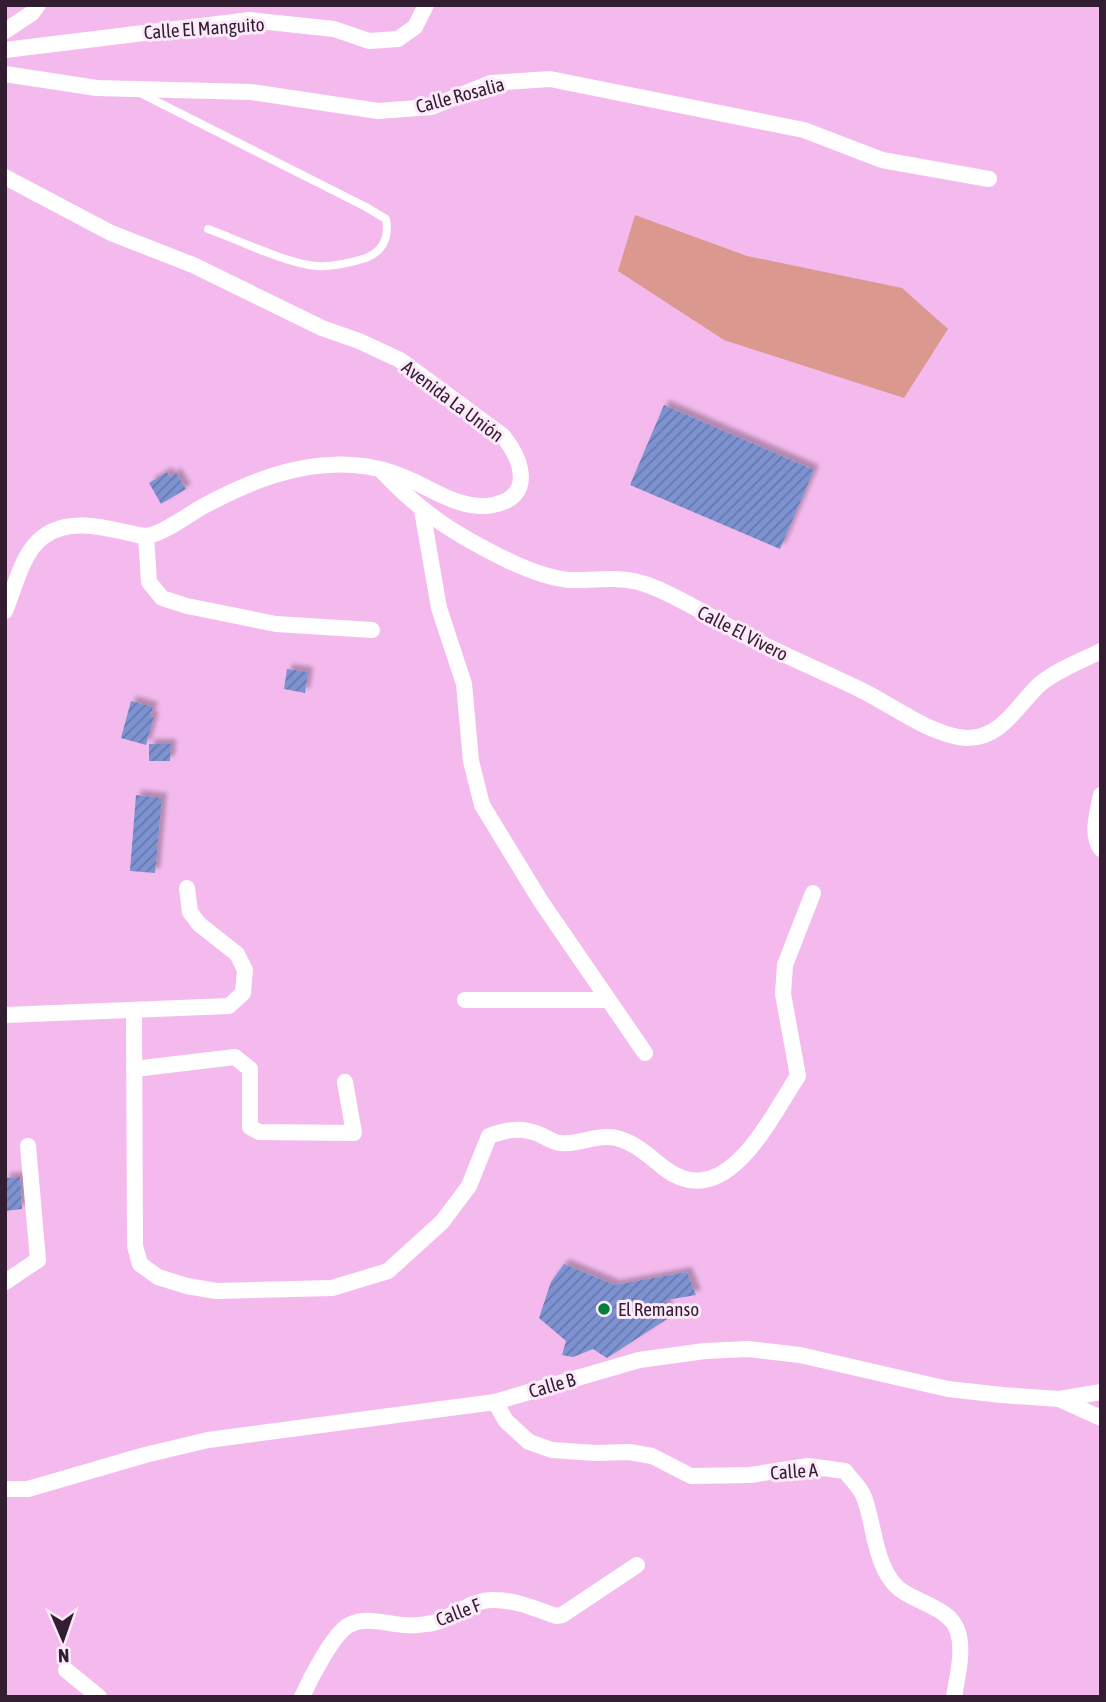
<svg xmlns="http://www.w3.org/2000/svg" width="1106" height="1702" font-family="'Asap Condensed',sans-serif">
	<defs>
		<pattern id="building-hatch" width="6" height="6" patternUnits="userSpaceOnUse" patternTransform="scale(1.75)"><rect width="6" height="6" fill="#7d92d1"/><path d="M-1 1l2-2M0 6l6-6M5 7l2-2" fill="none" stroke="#6777aa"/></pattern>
		<filter id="shadow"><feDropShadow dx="5" dy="-5" stdDeviation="2" flood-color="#0004"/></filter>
	</defs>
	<rect width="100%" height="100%" fill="#f4baee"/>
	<path fill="#da988e" d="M635 215 747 256 902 288 948 329 904 398 724 340 618 271Z"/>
	<g fill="url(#building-hatch)" filter="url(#shadow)">
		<path d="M664 405 814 470 780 549 630 485Z"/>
		<path d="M167 472 170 477 176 473 186 489 161 504 149 483Z"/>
		<path d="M287 669 308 672 305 693 284 689Z"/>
		<path d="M131 701 153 707 150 716 154 717 146 745 121 738Z"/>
		<path d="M149 744H171L170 761H149Z"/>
		<path d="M136 795 162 798 155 873 130 871Z"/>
		<path d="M20 1177 22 1209 5 1211V1178Z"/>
		<path d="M564 1264 615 1285 687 1272 696 1295 667 1300V1319L607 1358 593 1349 573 1357 562 1355 566 1341 539 1318 551 1282Z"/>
	</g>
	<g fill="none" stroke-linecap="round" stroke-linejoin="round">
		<path stroke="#fff" stroke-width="8" d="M140 93 366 207 386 219C389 236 384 251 366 258 350 263 334 267 317 266 290 265 236 239 208 229"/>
		<g stroke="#fff" stroke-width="16">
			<path d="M5 31 32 13 38 5"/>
			<path d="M5 50 250 20 334 29 369 41 398 39 415 27 426 5"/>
			<path d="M5 74 97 88 251 92 378 111 431 107 491 83 550 79 804 130 882 160 989 179"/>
			<path d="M5 177 111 233 193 265 322 328 359 341 400 360 503 436C522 460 535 497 493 505 465 511 437 492 413 481 394 472 374 466 353 465 299 461 248 482 202 507 188 515 161 535 146 536 140 536 131 533 125 532 99 526 66 519 43 537 22 552 15 588 5 611"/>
			<path d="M381 470C422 514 456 535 509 561 528 570 548 578 569 580 600 581 622 574 653 587 688 601 721 624 756 641 790 658 826 673 861 690 892 705 932 736 966 738 1002 739 1017 705 1040 684 1057 670 1081 661 1101 651"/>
			<path d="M422 510 439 608 464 684 471 761 482 805 540 900 645 1053"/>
			<path d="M146 536 149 582 162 598 187 606 276 624 372 630"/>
			<path d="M1101 795C1098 812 1090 834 1101 849"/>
			<path d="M465 1000H608"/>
			<path d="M134 1011 135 1246 140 1264 158 1277 187 1286 216 1291 332 1288 388 1271 442 1222 469 1186 489 1136C508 1129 522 1127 541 1135 547 1138 554 1143 561 1143 577 1145 593 1136 608 1137 629 1137 649 1156 664 1168 726 1215 770 1118 798 1076L783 994 785 965 813 893"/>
			<path d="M5 1015 229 1006 243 993 245 970 237 954 199 924 190 912 187 888"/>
			<path d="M134 1069 235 1057 250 1069V1127L259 1132 354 1133 345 1082"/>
			<path d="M5 1282 38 1260 28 1146"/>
			<path d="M1059 1399 1101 1418"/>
			<path d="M495 1402 506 1421 529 1442 552 1450 596 1453 629 1452 652 1456 691 1476 750 1475 808 1466 845 1471C851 1479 861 1488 864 1497 874 1524 874 1556 891 1580 906 1603 949 1603 958 1632 964 1652 957 1677 954 1697"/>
			<path d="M5 1489H28L145 1455 208 1440 495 1402 639 1360 705 1351 748 1349 800 1355 948 1389 1002 1395 1059 1399 1101 1392"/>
			<path d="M66 1670 99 1697"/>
			<path d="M302 1697C310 1679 333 1634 349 1625 370 1614 395 1628 418 1625 425 1624 433 1624 439 1621 456 1614 475 1599 494 1600 516 1600 536 1609 556 1616L562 1615 637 1565"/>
		</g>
	</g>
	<circle fill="#047f38" stroke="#fceafa" stroke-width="2.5" cx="604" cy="1309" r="7"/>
	<g text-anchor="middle" stroke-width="6" stroke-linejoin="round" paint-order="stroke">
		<g font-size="19" fill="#331d31" stroke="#fceafa">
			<text transform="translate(204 28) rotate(-4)" y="7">Calle El Manguito</text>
			<text transform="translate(460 95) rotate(-15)" y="7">Calle Rosalia</text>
			<text transform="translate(453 401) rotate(37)" y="7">Avenida La Unión</text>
			<text transform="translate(743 633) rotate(27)" y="7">Calle El Vivero</text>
			<text transform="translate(552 1385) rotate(-16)" y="7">Calle B</text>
			<text transform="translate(794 1471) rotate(-4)" y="7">Calle A</text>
			<text transform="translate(458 1612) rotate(-21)" y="7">Calle F</text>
		</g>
		<g font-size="19" fill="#331d31" stroke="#fceafa" text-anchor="start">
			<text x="618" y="1316">El Remanso</text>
		</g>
	</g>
	<rect width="1106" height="1702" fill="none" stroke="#331d31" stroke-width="14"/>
	<g transform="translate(63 1639) rotate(178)" stroke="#fceafa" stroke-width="5" paint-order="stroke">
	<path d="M0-5L12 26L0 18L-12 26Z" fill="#331d31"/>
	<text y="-10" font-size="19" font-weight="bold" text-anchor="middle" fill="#331d31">N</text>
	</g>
</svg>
